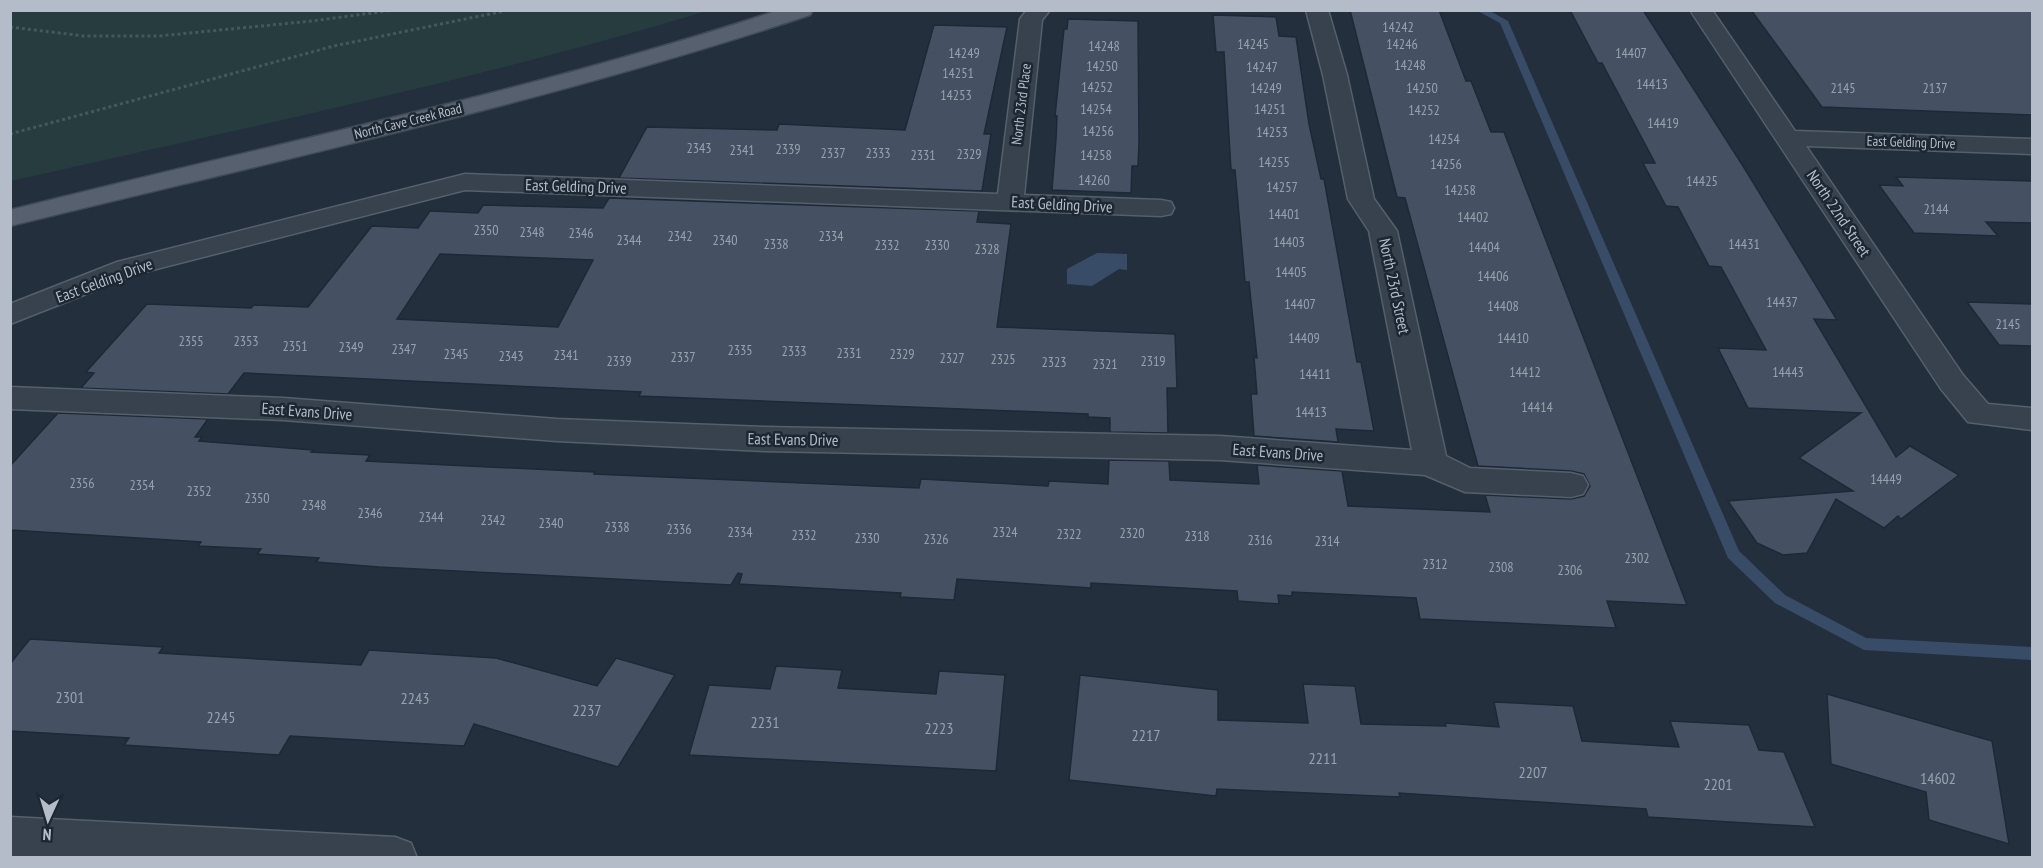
<svg xmlns="http://www.w3.org/2000/svg" width="2043" height="868" font-family="'PT Sans Narrow',sans-serif">
	<rect width="100%" height="100%" fill="#242f3e"/>
	<path fill="#263c3f" d="M10 11 11 10 707 11C479 80 243 128 11 181Z"/>
	<path fill="#394c67" d="M1097 253 1127 254V270L1119 269 1092 286 1067 284V269Z"/>
	<g fill="none" stroke-linecap="round" stroke-linejoin="round">
		<path fill="#394c67" fill-rule="evenodd" d="M1476 10H1488L1508 21 1739 551 1785 595 1866 638 2032 647V660L1864 650 1775 603 1728 558 1500 23Z"/>
	</g>
	<g fill="#455162" stroke="#1f2835" stroke-width="1.5" fill-rule="evenodd">
		<path d="M1350 10H1439L1466 81H1471L1491 132H1504L1687 605 1607 601 1616 628 1420 619 1416 598 1292 592V596L1278 595 1279 604 1238 601 1237 591 1091 583V588L957 579 954 600 900 597 901 593 739 584 742 574 738 573 731 585 379 567 316 562 319 558 257 554 261 549 198 546 201 542 10 530V466L58 413 208 419 195 437H202L199 441 313 450 311 452 370 455 366 461 595 472 594 474 919 488 921 479 1048 486 1049 481 1108 484 1109 460 1169 461 1170 480 1259 484 1257 465 1342 471 1348 506 1490 512 1485 495 1571 499 1584 496 1590 486 1584 474 1571 471 1478 466 1405 198 1397 197Z"/>
		<path d="M1570 10H1643L1743 166 1837 320 1814 319 1896 457 1910 446 1959 475 1901 519 1898 516 1884 528 1836 499 1807 553 1783 555 1757 543 1728 501 1853 491 1799 458 1861 413 1748 408 1718 348 1766 350 1721 267 1709 266 1678 207 1666 206 1643 163H1655L1602 63H1598Z"/>
		<path d="M1751 10H2032V115L1822 107Z"/>
		<path d="M1213 15 1276 17 1279 36 1296 37 1309 124 1321 179H1324L1357 362H1361L1374 431 1336 429 1338 442 1254 436 1251 394H1257L1254 357 1257 358 1249 282H1245L1235 170H1231L1224 52H1216Z"/>
		<path d="M1068 19 1138 21 1139 142 1138 166H1132L1131 193 1052 190 1056 139 1057 116H1055L1064 29H1067Z"/>
		<path d="M934 25 1007 27 984 134H991L982 191 619 178 647 127 777 130 779 124 905 130Z"/>
		<path d="M1896 177 2032 181V223L1986 222 1998 236 1914 233 1879 185 1903 186Z"/>
		<path d="M609 198 979 211 977 222 1011 224 997 327 1175 334 1177 388H1167L1168 433 1110 432V418L1088 417V414L639 396 641 392 244 373 228 394 81 388 94 373 86 372 147 304 251 308 254 305 308 307 372 226 418 228 430 211 478 213 483 205 603 208ZM440 254 593 260 558 327 397 319Z"/>
		<path d="M1967 302 2032 304V346L1999 345Z"/>
		<path d="M30 639 163 647 159 653 361 665 369 650 496 658 597 686 616 658 675 675 618 767 474 724 464 746 290 736 279 755 124 745 129 738 10 731V664Z"/>
		<path d="M776 666 842 670 838 688 936 694 939 671 1005 675 996 771 689 755 709 685 770 689Z"/>
		<path d="M1080 675 1218 690V720L1308 723 1303 684 1355 686 1361 724 1446 726 1445 723 1499 727 1494 702 1573 706 1582 741 1679 747 1670 721 1749 725 1759 750 1784 752 1815 827 1648 817 1646 809 1399 793 1400 797 1217 789 1216 796 1069 780Z"/>
		<path d="M1827 694 1992 741 2009 844 1929 820 1926 792 1831 764Z"/>
	</g>
	<g fill="none" stroke-linecap="round" stroke-linejoin="round">
		<defs>
			<g id="minor">
				<path d="M1027 10H1050L1042 20 1024 195 1161 200 1171 202 1174 208 1171 214 1161 216 465 190 137 274 10 324V304L117 262 465 174 998 194 1020 19Z"/>
				<path d="M1306 10H1328L1347 75 1374 199 1397 231 1446 456 1470 468 1571 473 1583 476 1588 485 1583 494 1571 497 1465 492 1425 475 1220 460 765 451 557 441 283 420 10 409V387L283 398 557 419 765 427 1220 436 1412 450 1369 231 1348 199 1323 75Z"/>
				<path d="M1690 10H1712L1795 131 2032 139V154L1806 146 1963 375 1988 404 2032 408V430L1968 422 1941 389Z"/>
				<path d="M10 817 395 837 411 843 417 858 10 857Z"/>
			</g>
			<path id="major" d="M779 10H813L810 15C548 102 278 160 10 226V210C267 145 527 93 779 10Z"/>
		</defs>
		<use href="#minor" stroke="#565f6c" stroke-width="3"/>
		<use href="#major" stroke="#414a57" stroke-width="3"/>
		<g stroke="#44595c" stroke-width="3" stroke-dasharray="3 3" stroke-linecap="butt">
			<path d="M10 27 84 36H159L312 21 394 10"/>
			<path d="M10 134 334 46 509 10"/>
		</g>
		<use href="#minor" fill="#38414e" fill-rule="evenodd"/>
		<use href="#major" fill="#56606e" fill-rule="evenodd"/>
	</g>
	<g text-anchor="middle" stroke-width="5" stroke-linejoin="round" paint-order="stroke">
		<g font-size="14" fill="#98a1af">
			<text x="1398" y="32">14242</text>
			<text x="1253" y="49">14245</text>
			<text x="1402" y="49">14246</text>
			<text x="1104" y="51">14248</text>
			<text x="964" y="58">14249</text>
			<text x="1631" y="58">14407</text>
			<text x="1410" y="70">14248</text>
			<text x="1102" y="71">14250</text>
			<text x="1262" y="72">14247</text>
			<text x="958" y="78">14251</text>
			<text x="1652" y="89">14413</text>
			<text x="1097" y="92">14252</text>
			<text x="1266" y="93">14249</text>
			<text x="1422" y="93">14250</text>
			<text x="1843" y="93">2145</text>
			<text x="1935" y="93">2137</text>
			<text x="956" y="100">14253</text>
			<text x="1096" y="114">14254</text>
			<text x="1270" y="114">14251</text>
			<text x="1424" y="115">14252</text>
			<text x="1663" y="128">14419</text>
			<text x="1098" y="136">14256</text>
			<text x="1272" y="137">14253</text>
			<text x="1444" y="144">14254</text>
			<text x="699" y="153">2343</text>
			<text x="788" y="154">2339</text>
			<text x="742" y="155">2341</text>
			<text x="833" y="158">2337</text>
			<text x="878" y="158">2333</text>
			<text x="969" y="159">2329</text>
			<text x="923" y="160">2331</text>
			<text x="1096" y="160">14258</text>
			<text x="1274" y="167">14255</text>
			<text x="1446" y="169">14256</text>
			<text x="1094" y="185">14260</text>
			<text x="1702" y="186">14425</text>
			<text x="1282" y="192">14257</text>
			<text x="1460" y="195">14258</text>
			<text x="1936" y="214">2144</text>
			<text x="1284" y="219">14401</text>
			<text x="1473" y="222">14402</text>
			<text x="486" y="235">2350</text>
			<text x="532" y="237">2348</text>
			<text x="581" y="238">2346</text>
			<text x="680" y="241">2342</text>
			<text x="831" y="241">2334</text>
			<text x="629" y="245">2344</text>
			<text x="725" y="245">2340</text>
			<text x="1289" y="247">14403</text>
			<text x="776" y="249">2338</text>
			<text x="1744" y="249">14431</text>
			<text x="887" y="250">2332</text>
			<text x="937" y="250">2330</text>
			<text x="1484" y="252">14404</text>
			<text x="987" y="254">2328</text>
			<text x="1291" y="277">14405</text>
			<text x="1493" y="281">14406</text>
			<text x="1782" y="307">14437</text>
			<text x="1300" y="309">14407</text>
			<text x="1503" y="311">14408</text>
			<text x="2008" y="329">2145</text>
			<text x="1304" y="343">14409</text>
			<text x="1513" y="343">14410</text>
			<text x="191" y="346">2355</text>
			<text x="246" y="346">2353</text>
			<text x="295" y="351">2351</text>
			<text x="351" y="352">2349</text>
			<text x="404" y="354">2347</text>
			<text x="740" y="355">2335</text>
			<text x="794" y="356">2333</text>
			<text x="849" y="358">2331</text>
			<text x="456" y="359">2345</text>
			<text x="902" y="359">2329</text>
			<text x="566" y="360">2341</text>
			<text x="511" y="361">2343</text>
			<text x="683" y="362">2337</text>
			<text x="952" y="363">2327</text>
			<text x="1003" y="364">2325</text>
			<text x="619" y="366">2339</text>
			<text x="1153" y="366">2319</text>
			<text x="1054" y="367">2323</text>
			<text x="1105" y="369">2321</text>
			<text x="1525" y="377">14412</text>
			<text x="1788" y="377">14443</text>
			<text x="1315" y="379">14411</text>
			<text x="1537" y="412">14414</text>
			<text x="1311" y="417">14413</text>
			<text x="1886" y="484">14449</text>
			<text x="82" y="488">2356</text>
			<text x="142" y="490">2354</text>
			<text x="199" y="496">2352</text>
			<text x="257" y="503">2350</text>
			<text x="314" y="510">2348</text>
			<text x="370" y="518">2346</text>
			<text x="431" y="522">2344</text>
			<text x="493" y="525">2342</text>
			<text x="551" y="528">2340</text>
			<text x="617" y="532">2338</text>
			<text x="679" y="534">2336</text>
			<text x="740" y="537">2334</text>
			<text x="1005" y="537">2324</text>
			<text x="1132" y="538">2320</text>
			<text x="1069" y="539">2322</text>
			<text x="804" y="540">2332</text>
			<text x="1197" y="541">2318</text>
			<text x="867" y="543">2330</text>
			<text x="936" y="544">2326</text>
			<text x="1260" y="545">2316</text>
			<text x="1327" y="546">2314</text>
			<text x="1637" y="563">2302</text>
			<text x="1435" y="569">2312</text>
			<text x="1501" y="572">2308</text>
			<text x="1570" y="575">2306</text>
		</g>
		<g font-size="14" fill="#b4bcc9" stroke="#1d2633">
			<text transform="translate(1021 104) rotate(-83)" y="5">North 23rd Place</text>
			<text transform="translate(408 121) rotate(-14)" y="5">North Cave Creek Road</text>
			<text transform="translate(1911 142) rotate(2)" y="5">East Gelding Drive</text>
		</g>
		<g font-size="16" fill="#b4bcc9" stroke="#1d2633">
			<text transform="translate(576 186) rotate(2)" y="6">East Gelding Drive</text>
			<text transform="translate(1062 204) rotate(3)" y="6">East Gelding Drive</text>
			<text transform="translate(1839 213) rotate(56)" y="6">North 22nd Street</text>
			<text transform="translate(104 280) rotate(-20)" y="6">East Gelding Drive</text>
			<text transform="translate(1395 286) rotate(78)" y="6">North 23rd Street</text>
			<text transform="translate(307 411) rotate(4)" y="6">East Evans Drive</text>
			<text transform="translate(793 439) rotate(1)" y="6">East Evans Drive</text>
			<text transform="translate(1278 452) rotate(4)" y="6">East Evans Drive</text>
		</g>
		<g font-size="16" fill="#98a1af">
			<text x="70" y="703">2301</text>
			<text x="415" y="704">2243</text>
			<text x="587" y="716">2237</text>
			<text x="221" y="723">2245</text>
			<text x="765" y="728">2231</text>
			<text x="939" y="734">2223</text>
			<text x="1146" y="741">2217</text>
			<text x="1323" y="764">2211</text>
			<text x="1533" y="778">2207</text>
			<text x="1938" y="784">14602</text>
			<text x="1718" y="790">2201</text>
		</g>
	</g>
	<rect width="2043" height="868" fill="none" stroke="#b4bcc9" stroke-width="24"/>
	<g transform="translate(48 820) rotate(184)" stroke="#1d2633" stroke-width="4.5" paint-order="stroke">
	<path d="M0-4.5L10 22L0 15L-10 22Z" fill="#b4bcc9"/>
	<text y="-9" font-size="16" font-weight="bold" text-anchor="middle" fill="#b4bcc9">N</text>
	</g>
</svg>
